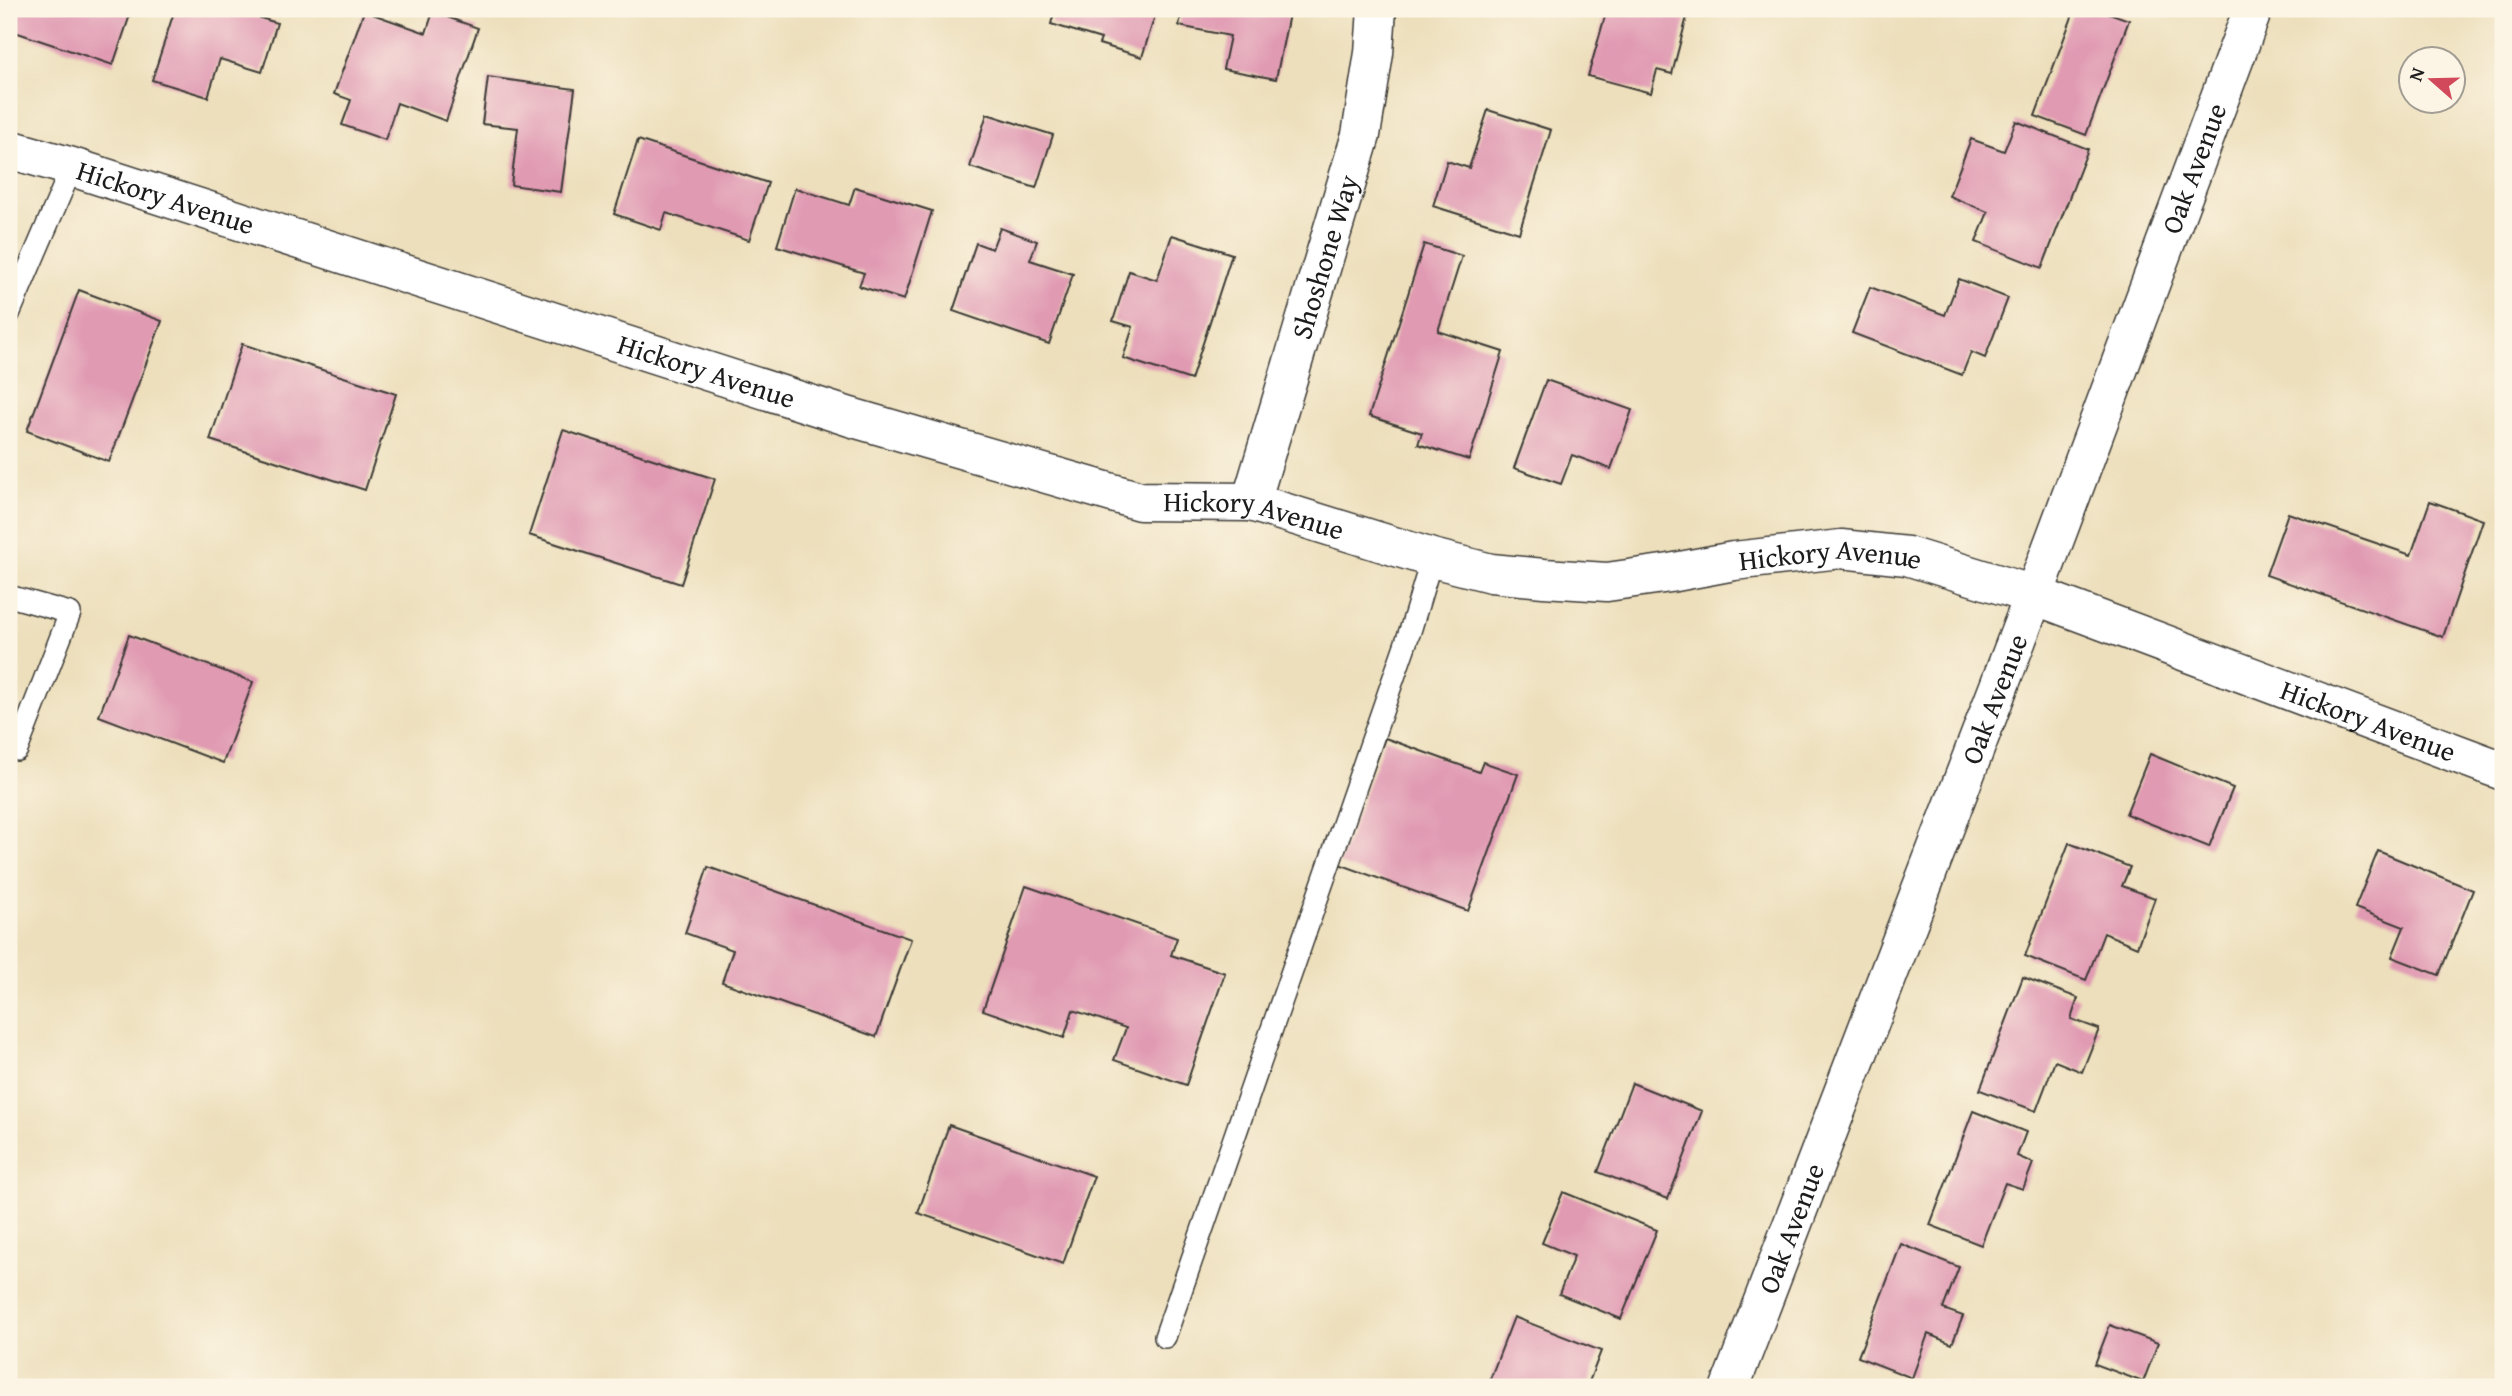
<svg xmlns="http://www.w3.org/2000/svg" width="2512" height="1396" font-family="'Gentium Book Plus',serif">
	<rect width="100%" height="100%" fill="#fcf5e5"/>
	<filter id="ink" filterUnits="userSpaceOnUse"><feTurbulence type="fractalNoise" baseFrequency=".0143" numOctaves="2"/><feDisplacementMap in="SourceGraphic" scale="14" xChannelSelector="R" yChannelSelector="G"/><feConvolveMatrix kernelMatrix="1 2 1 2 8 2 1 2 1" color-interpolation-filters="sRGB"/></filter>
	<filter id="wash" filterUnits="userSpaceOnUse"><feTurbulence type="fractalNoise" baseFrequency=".00686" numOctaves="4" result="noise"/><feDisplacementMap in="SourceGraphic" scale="28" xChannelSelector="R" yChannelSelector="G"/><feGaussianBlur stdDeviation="1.57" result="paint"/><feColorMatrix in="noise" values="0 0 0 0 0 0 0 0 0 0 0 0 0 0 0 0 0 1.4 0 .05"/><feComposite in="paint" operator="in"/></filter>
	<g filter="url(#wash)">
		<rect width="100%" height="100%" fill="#eddfbc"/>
		<g id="blocks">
			<g fill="#e09ab2">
				<path d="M9 9H132L113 65 9 30Z"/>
				<path d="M175 9H201L214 13 216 9H248L247 14 277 23 262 72 220 59 208 97 152 80Z"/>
				<path d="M1055 9H1157L1142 57 1099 44 1101 39 1051 24Z"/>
				<path d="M1182 9H1290L1276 79 1223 69 1230 36 1179 26Z"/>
				<path d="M1607 9H1689L1672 74 1657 70 1651 93 1588 76Z"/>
				<path d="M2075 9H2098L2129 20 2086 135 2035 116Z"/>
				<path d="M364 11 426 33 433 12 478 28 446 121 397 103 385 140 342 125 351 100 334 94Z"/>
				<path d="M488 77 575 89 561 192 511 185 518 128 482 124Z"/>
				<path d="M1488 110 1551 130 1519 233 1433 206 1447 161 1469 168Z"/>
				<path d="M987 114 1053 135 1036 188 970 167Z"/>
				<path d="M2016 121 2088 149 2042 268 1976 242 1988 212 1949 196 1971 139 2004 151Z"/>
				<path d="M638 140 768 183 749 240 666 213 661 230 614 214Z"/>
				<path d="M855 187 932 211 904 300 859 286 864 273 777 246 795 188 849 205Z"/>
				<path d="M1000 228 1037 241 1030 260 1073 274 1049 344 953 311 976 243 992 249Z"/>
				<path d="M1172 235 1232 254 1191 380 1123 358 1133 327 1113 321 1129 271 1157 280Z"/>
				<path d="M1424 244 1462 256 1438 331 1503 352 1469 460 1418 444 1422 433 1369 416Z"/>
				<path d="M1959 279 2008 298 1985 358 1971 352 1962 375 1852 333 1870 287 1945 315Z"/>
				<path d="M79 290 162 321 109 462 27 431Z"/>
				<path d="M242 344 396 394 365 490 210 440Z"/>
				<path d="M1546 380 1632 410 1611 469 1572 455 1561 484 1514 468Z"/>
				<path d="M563 430 715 479 681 584 529 535Z"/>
				<path d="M2430 501 2483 520 2443 637 2266 575 2288 513 2411 555Z"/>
				<path d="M129 635 253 682 223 763 99 716Z"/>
				<path d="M1385 738 1479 772 1483 762 1518 774 1468 911 1339 864Z"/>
				<path d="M2150 754 2233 788 2209 847 2126 814Z"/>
				<path d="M2069 843 2130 867 2122 886 2155 898 2137 947 2104 933 2086 980 2025 956Z"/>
				<path d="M2378 851 2473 890 2439 975 2392 957 2404 927 2355 908Z"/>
				<path d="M708 867 911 939 876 1037 722 982 733 950 685 933Z"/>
				<path d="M1026 886 1177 938 1171 955 1225 973 1186 1085 1114 1060 1126 1028 1073 1010 1064 1038 983 1010Z"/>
				<path d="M2023 977 2078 998 2071 1019 2099 1029 2082 1072 2055 1061 2036 1111 1980 1090Z"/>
				<path d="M1632 1083 1702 1111 1668 1199 1598 1172Z"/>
				<path d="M1973 1111 2026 1132 2017 1156 2033 1163 2023 1189 2005 1183 1981 1245 1930 1225Z"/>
				<path d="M949 1125 1094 1176 1063 1264 918 1213Z"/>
				<path d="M1563 1192 1657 1230 1621 1319 1559 1294 1574 1256 1542 1243Z"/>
				<path d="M1901 1244 1959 1267 1943 1309 1963 1316 1952 1344 1928 1334 1912 1378 1858 1357Z"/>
				<path d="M1514 1317 1601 1351 1587 1387H1487Z"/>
				<path d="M2110 1325 2158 1343 2143 1382 2095 1364Z"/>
			</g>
		</g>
	</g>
	<g filter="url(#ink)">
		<use href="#blocks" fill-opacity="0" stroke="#3b3934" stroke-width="2"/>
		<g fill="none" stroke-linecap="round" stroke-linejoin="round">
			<defs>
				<g id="lane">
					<path d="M9 314 72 167"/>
					<path d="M9 596 70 613 17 750 9 747"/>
					<path d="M1165 1337 1411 628 1432 558"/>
				</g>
				<g id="street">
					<path id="s1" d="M1251 502 1361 135 1374 53 1377 9"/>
				</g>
				<g id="secondary">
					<path id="s2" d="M9 149 72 167 850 417 1140 501 1251 502 1432 558 1491 573 1544 578 1607 582 1670 573 1734 561 1841 549 1907 556 2034 595 2503 771"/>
					<path id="s3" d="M1730 1387 2034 595 2253 9"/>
				</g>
			</defs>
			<use href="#lane" stroke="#3b3934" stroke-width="24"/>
			<use href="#street" stroke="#3b3934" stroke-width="41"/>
			<use href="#secondary" stroke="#3b3934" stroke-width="41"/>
			<use href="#lane" stroke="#fff" stroke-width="21"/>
			<use href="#street" stroke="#fff" stroke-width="38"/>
			<use href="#secondary" stroke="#fff" stroke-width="38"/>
		</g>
	</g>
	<g text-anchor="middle" stroke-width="5" stroke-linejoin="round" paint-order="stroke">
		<g font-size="28" fill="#1c1c1c" stroke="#fcf5e5">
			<text dy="10" stroke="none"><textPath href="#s3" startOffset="1304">Oak Avenue</textPath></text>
			<text dy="10" stroke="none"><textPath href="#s2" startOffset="164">Hickory Avenue</textPath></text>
			<text dy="10" stroke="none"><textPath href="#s1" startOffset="256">Shoshone Way</textPath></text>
			<text dy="10" stroke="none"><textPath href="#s2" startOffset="732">Hickory Avenue</textPath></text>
			<text dy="10" stroke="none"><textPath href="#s2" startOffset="1300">Hickory Avenue</textPath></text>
			<text dy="10" stroke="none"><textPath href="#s2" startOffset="1888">Hickory Avenue</textPath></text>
			<text dy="10" stroke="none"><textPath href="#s3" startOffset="737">Oak Avenue</textPath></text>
			<text dy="10" stroke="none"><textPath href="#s2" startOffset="2455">Hickory Avenue</textPath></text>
			<text dy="10" stroke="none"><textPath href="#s3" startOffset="170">Oak Avenue</textPath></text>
		</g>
	</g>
	<rect width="2512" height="1396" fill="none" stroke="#fcf5e5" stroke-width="35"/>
	<g transform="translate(2432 80) rotate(290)"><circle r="33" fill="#fcf5e5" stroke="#a29e95" stroke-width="2"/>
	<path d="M0-5L12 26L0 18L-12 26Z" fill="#d1495b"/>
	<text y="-10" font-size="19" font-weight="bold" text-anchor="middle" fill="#1c1c1c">N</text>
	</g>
</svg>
